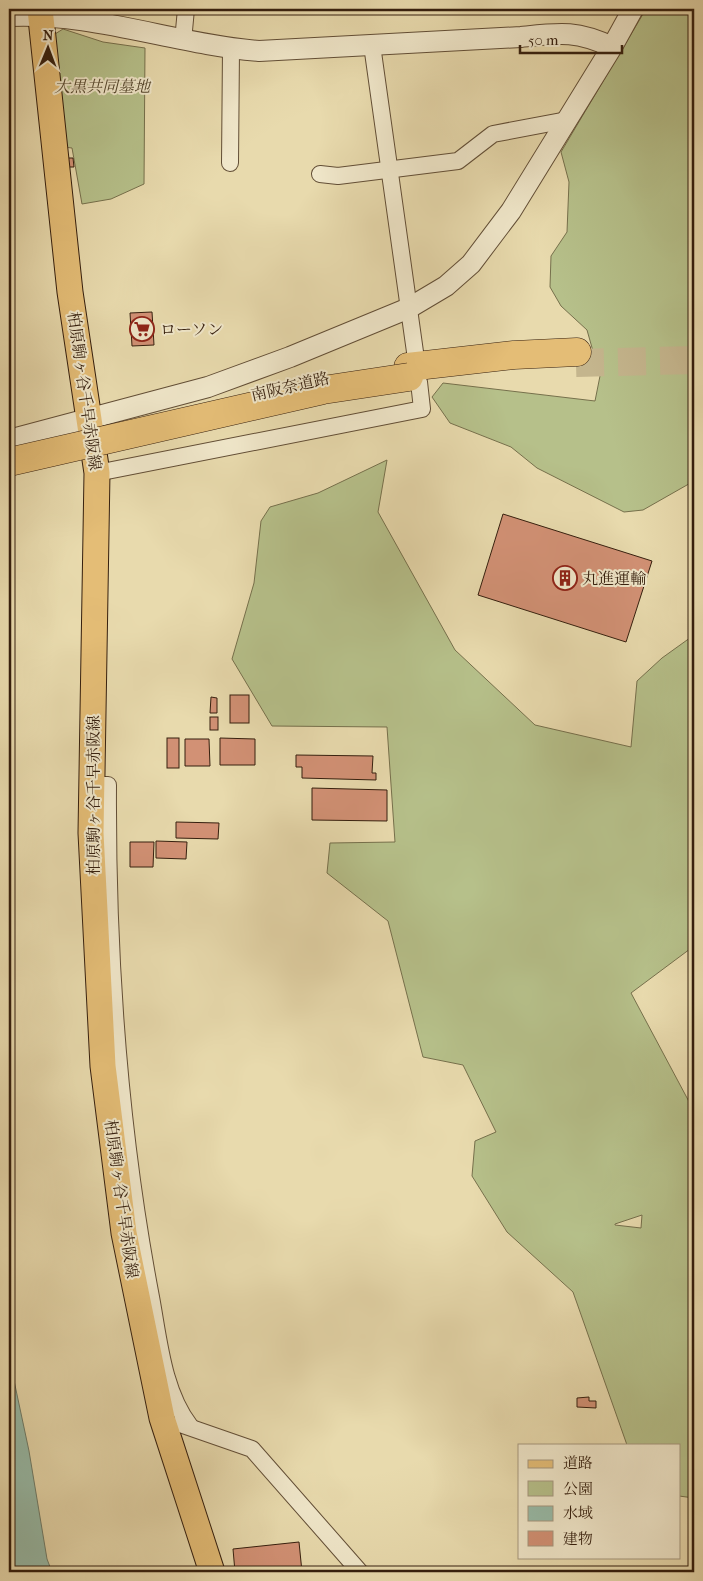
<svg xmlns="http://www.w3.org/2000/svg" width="703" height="1581" font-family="'IM FELL French Canon','Noto Serif JP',serif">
	<rect width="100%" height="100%" fill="#e8daad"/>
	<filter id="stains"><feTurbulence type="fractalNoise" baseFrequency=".004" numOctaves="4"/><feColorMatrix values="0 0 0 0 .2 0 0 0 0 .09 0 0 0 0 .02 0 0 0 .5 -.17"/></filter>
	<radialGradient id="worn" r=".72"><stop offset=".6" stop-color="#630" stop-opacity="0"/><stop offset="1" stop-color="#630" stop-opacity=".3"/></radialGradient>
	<g fill="#b6c08a" stroke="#76704c" fill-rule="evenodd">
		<path d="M646 9H694V481L643 510 624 512 537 468 511 447 450 423 432 397 443 383 595 401 600 376 587 330 561 306 550 287 551 256 567 232 569 182 561 152Z"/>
		<path d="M63 29 103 42 145 48 144 184 111 199 82 204 72 148 63 147 55 34Z"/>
		<path d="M387 460 378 512 455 650 535 725 631 747 637 681 662 658 694 635V946L631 993 694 1111V1498L679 1496V1445H627L573 1292 507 1232 472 1176 475 1141 496 1132 463 1065 423 1057 388 921 327 873 330 843 395 842 387 727 272 726 232 659 254 583 261 521 270 507 318 493ZM642 1215 641 1228 615 1225V1224Z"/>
	</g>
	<path fill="#98bba8" stroke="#707d6a" d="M9 1357 29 1451 47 1559 52 1572H9Z"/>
	<g fill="#d29175" stroke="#351f0e">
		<path d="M68 158H73L74 167H69Z"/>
		<path d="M152 312 154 345 132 346 130 313Z"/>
		<path d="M503 514 652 561 626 642 478 595Z"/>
		<rect x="230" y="695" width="19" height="28"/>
		<path d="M211 697 217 698V713H210Z"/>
		<rect x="210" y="717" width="8" height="13"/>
		<rect x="167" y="738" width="12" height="30"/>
		<path d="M220 738 255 739V765H220Z"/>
		<path d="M185 739H209L210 766H185Z"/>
		<path d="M296 755 373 756 372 773H376V780L302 778V767H296Z"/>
		<path d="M312 788 387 790V821L312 820Z"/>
		<path d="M176 822 219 823 218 839 176 838Z"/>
		<path d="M156 841 187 842 186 859 156 858Z"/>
		<path d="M130 842H154L153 867H130Z"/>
		<path d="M589 1397V1401H596V1408L577 1407V1398Z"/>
		<path d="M299 1542 302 1572H235L233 1549Z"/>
	</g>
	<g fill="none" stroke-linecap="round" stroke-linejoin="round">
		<path stroke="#c4b58d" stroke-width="28" stroke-dasharray="28 14" stroke-linecap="butt" d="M576 363 694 360"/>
		<defs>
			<g id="minor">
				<path d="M183 41 186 9"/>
				<path d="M372 45 416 359"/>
				<path d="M230 163 231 49"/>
				<path d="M320 174 338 176 458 161 493 134 567 120"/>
				<path d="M97 473 422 409 419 382"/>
				<path d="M91 785H108C107 956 119 1129 151 1297 159 1340 163 1391 190 1426"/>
				<path d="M180 1424 252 1449 360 1572"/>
			</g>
			<g id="tertiary">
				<path d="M9 16C93 12 175 44 259 51L521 37C559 33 576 30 612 47L633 9"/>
				<path d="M9 440 208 387 290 357 409 308 446 286 471 264 511 211 612 47"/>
			</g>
			<path id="primary" d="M40 9 70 292 97 473 91 833 103 1066 124 1233 162 1418 212 1572"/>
			<path id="motorway" d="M408 367 514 355 577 352"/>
		</defs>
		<use href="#minor" stroke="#624e36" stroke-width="18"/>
		<use href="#tertiary" stroke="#624e36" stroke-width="22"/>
		<use href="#primary" stroke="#351f0e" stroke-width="27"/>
		<use href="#motorway" stroke="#351f0e" stroke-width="29"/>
		<use href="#minor" stroke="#f0e7ca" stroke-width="16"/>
		<use href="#tertiary" stroke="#f0e7ca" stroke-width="20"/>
		<use href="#primary" stroke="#e4bd76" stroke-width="25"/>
		<use href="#motorway" stroke="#e4bd76" stroke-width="28"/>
		<defs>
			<path id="motorway-bridge" d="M9 462 323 390 409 377"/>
		</defs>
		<use href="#motorway-bridge" stroke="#351f0e" stroke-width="29" stroke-linecap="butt"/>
		<use href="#motorway-bridge" stroke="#e4bd76" stroke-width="28"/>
	</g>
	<defs>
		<symbol id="supermarket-ring" viewBox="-11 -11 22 22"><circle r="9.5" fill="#f0e7ca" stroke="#8f2418" stroke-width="1.5"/><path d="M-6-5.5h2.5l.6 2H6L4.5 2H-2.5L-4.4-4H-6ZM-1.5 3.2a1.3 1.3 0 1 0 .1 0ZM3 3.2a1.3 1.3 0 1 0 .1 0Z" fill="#8f2418"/></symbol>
		<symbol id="building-ring" viewBox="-11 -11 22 22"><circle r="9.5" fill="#f0e7ca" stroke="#8f2418" stroke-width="1.5"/><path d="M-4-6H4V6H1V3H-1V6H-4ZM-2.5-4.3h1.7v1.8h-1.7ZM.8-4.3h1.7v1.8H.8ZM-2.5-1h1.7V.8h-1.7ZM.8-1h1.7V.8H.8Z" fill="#8f2418"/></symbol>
	</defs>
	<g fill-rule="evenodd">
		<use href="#supermarket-ring" x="128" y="315" width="28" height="28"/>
		<use href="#building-ring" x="551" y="564" width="28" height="28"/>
	</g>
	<g text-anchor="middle" stroke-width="4" stroke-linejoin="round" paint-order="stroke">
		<g font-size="16" font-style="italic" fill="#55472d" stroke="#f0e7ca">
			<text x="102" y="92">大黒共同墓地</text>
		</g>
		<g font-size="16" fill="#351f0e" stroke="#f0e7ca" text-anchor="start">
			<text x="160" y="335">ローソン</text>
			<text x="582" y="584">丸進運輸</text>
		</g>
		<g font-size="16" fill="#351f0e" stroke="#f0e7ca">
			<text transform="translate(290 386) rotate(-13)" y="6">南阪奈道路</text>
			<text transform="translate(85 391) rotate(82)" y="6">柏原駒ヶ谷千早赤阪線</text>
			<text transform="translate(93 795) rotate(-90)" y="6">柏原駒ヶ谷千早赤阪線</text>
			<text transform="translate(122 1199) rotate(82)" y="6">柏原駒ヶ谷千早赤阪線</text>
		</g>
	</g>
	<rect width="703" height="1581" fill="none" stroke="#e8daad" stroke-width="30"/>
	<rect x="10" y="10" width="683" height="1561" fill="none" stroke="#351f0e" stroke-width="2.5"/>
	<rect x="15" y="15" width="673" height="1551" fill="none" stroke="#351f0e"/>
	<rect x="518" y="1444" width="162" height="115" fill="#f0e7ca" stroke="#a5977f"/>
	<rect x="528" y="1460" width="25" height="8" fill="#e4bd76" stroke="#a5977f"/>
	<text x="563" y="1468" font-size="15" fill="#351f0e">道路</text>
	<rect x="528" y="1481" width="25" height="15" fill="#b6c08a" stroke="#a5977f"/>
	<text x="563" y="1494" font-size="15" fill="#351f0e">公園</text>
	<rect x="528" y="1506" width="25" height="15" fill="#98bba8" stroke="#a5977f"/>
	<text x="563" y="1518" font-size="15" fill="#351f0e">水域</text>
	<rect x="528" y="1531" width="25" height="15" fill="#d29175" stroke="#a5977f"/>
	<text x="563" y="1544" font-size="15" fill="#351f0e">建物</text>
	<g transform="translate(48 48) rotate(1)" stroke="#f0e7ca" stroke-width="4" paint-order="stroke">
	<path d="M0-4L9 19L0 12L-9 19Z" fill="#351f0e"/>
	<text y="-8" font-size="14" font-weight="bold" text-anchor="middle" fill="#351f0e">N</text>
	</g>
	<path d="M520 45v8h102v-8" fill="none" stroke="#351f0e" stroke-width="2.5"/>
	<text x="528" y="45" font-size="15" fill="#351f0e" stroke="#f0e7ca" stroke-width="4" paint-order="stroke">50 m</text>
	<rect width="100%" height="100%" filter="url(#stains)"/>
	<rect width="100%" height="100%" fill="url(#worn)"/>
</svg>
